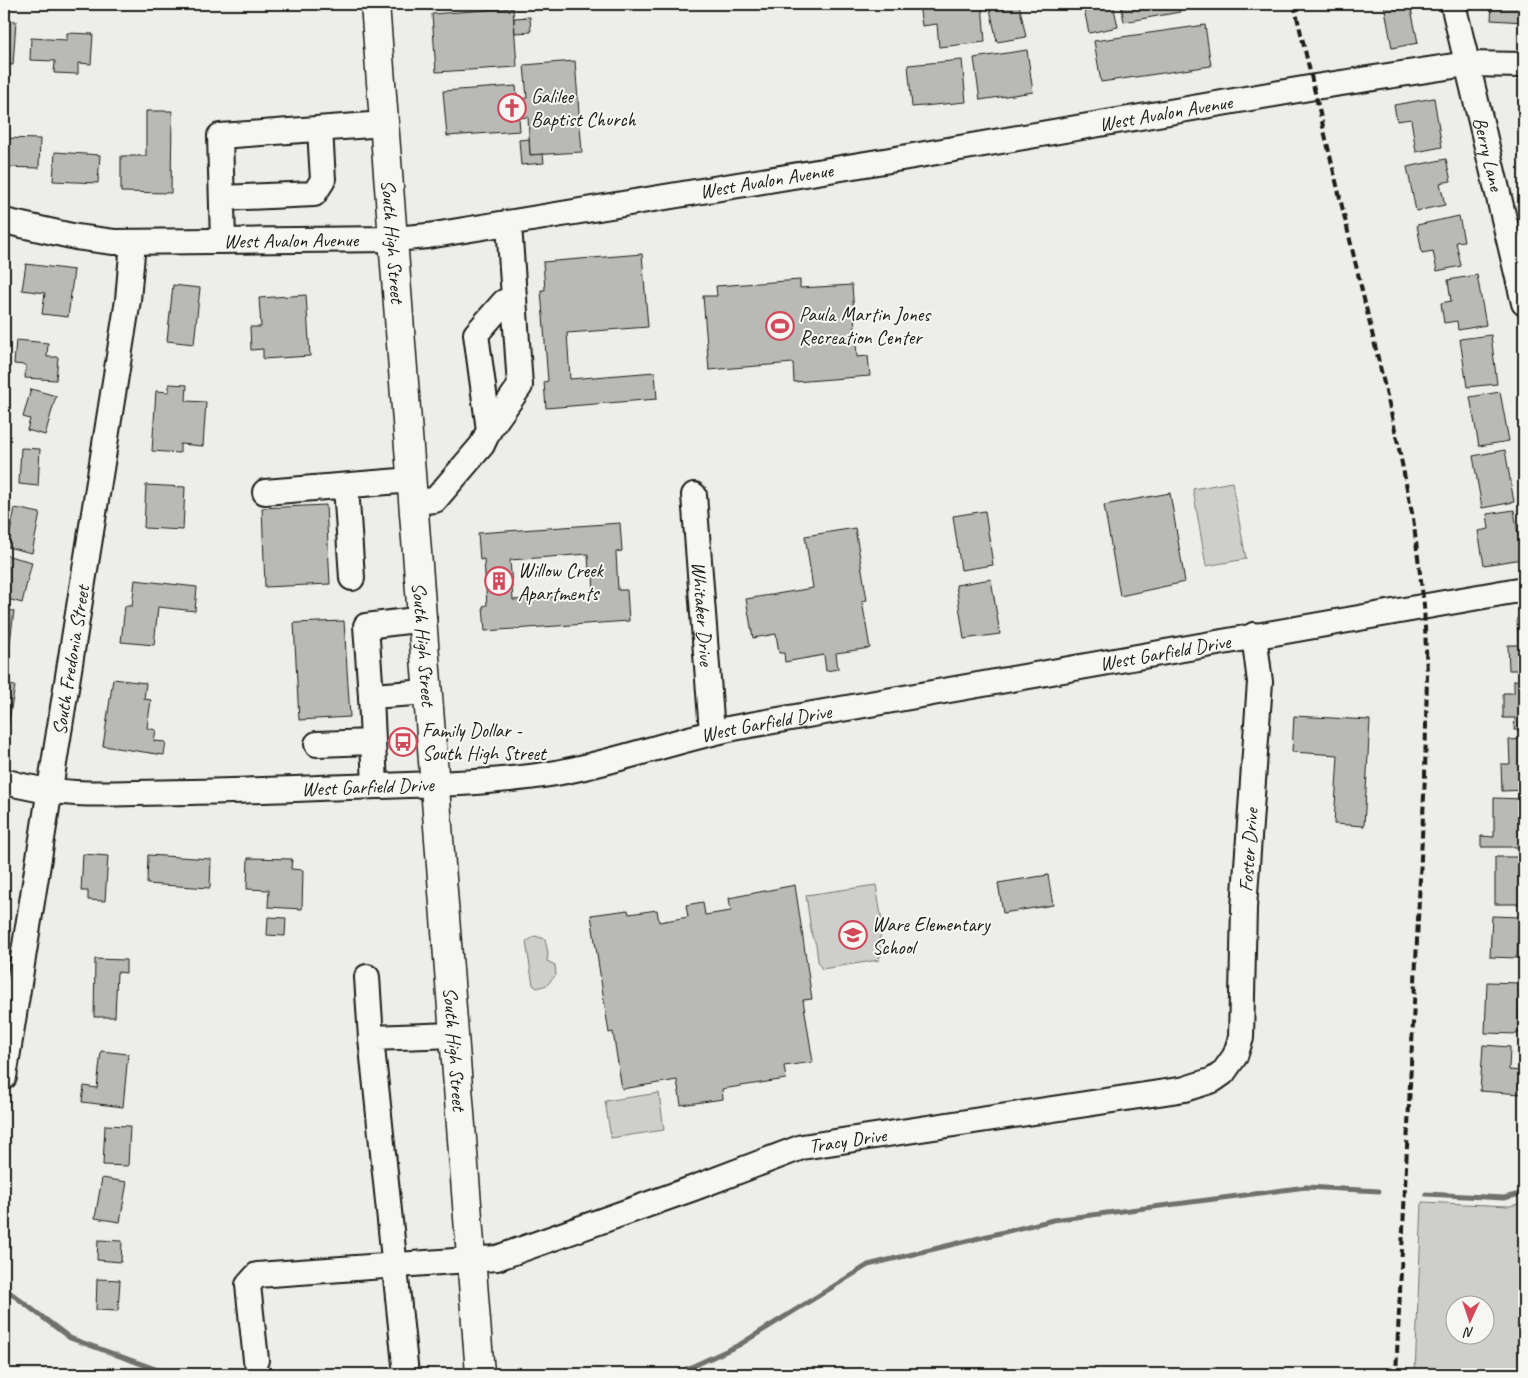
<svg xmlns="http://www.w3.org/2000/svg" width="1528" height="1378" font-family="Caveat,sans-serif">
	<rect width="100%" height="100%" fill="#edede9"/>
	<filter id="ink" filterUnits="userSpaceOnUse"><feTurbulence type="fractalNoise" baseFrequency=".02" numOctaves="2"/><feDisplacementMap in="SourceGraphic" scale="10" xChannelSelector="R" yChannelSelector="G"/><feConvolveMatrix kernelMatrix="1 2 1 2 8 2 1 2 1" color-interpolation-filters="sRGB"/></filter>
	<g filter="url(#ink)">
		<g fill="#cececb" stroke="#757574" fill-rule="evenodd">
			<path d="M1232 482 1246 559 1206 566 1193 489Z"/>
			<path d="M876 885 883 928 879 940 881 953 879 960 822 969C814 960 820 945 812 937L806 895Z"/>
			<path d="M535 936 545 939 548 953 547 961 555 965 556 975 547 985 537 988 533 985 526 942Z"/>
			<path d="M659 1093 664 1130 611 1138 605 1101Z"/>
			<path d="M1422 1202 1509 1206 1524 1203V1374H1415ZM1456 1306H1486V1336H1456Z"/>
		</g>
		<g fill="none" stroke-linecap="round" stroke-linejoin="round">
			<g stroke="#6f6f6d" stroke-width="5">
				<path d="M1426 1194 1504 1198 1524 1193"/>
				<path d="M4 1288 70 1338 169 1374"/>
				<path d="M676 1374 739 1345 868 1265 1053 1220 1306 1187 1379 1191"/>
			</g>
		</g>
		<g fill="#b9b9b6" stroke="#1c1c1c" fill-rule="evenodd">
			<path d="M919 4H934V8L982 4 985 42 939 47 937 24 922 26Z"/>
			<path d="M989 4H1019L1026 37 997 42Z"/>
			<path d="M1083 4H1113L1118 27 1089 33Z"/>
			<path d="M1121 4H1178L1180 12 1124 22Z"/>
			<path d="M1384 4H1410L1418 43 1392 48Z"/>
			<path d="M1492 4H1524V22L1491 20Z"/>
			<path d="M513 8 517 67 436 72 432 14Z"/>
			<path d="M530 17 531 32 515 33 514 18Z"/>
			<path d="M4 20 16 21 13 65 4 64Z"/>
			<path d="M1205 25 1211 66 1101 82 1094 41Z"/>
			<path d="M67 33 93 34 91 64 78 63V74L54 73 55 61 30 60 31 38 67 40Z"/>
			<path d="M1027 50 1033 92 980 100 974 58Z"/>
			<path d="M962 60 966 102 912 107 908 65Z"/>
			<path d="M575 61 582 152 530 155 528 117 519 118 520 131 447 136 443 91 516 86 517 99 527 98 524 65Z"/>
			<path d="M1434 98 1442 147 1416 152 1411 119 1397 121 1394 105Z"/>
			<path d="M1524 103V129L1519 104Z"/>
			<path d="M146 111H172L171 193 121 192V156H146Z"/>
			<path d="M4 138 40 139 39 168 4 167Z"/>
			<path d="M529 139 530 155 543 154 544 163 521 165 519 140Z"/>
			<path d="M55 152 100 155 98 183 53 181Z"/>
			<path d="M1446 159 1451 181 1440 183 1445 205 1416 211 1407 167Z"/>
			<path d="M1459 216 1464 241 1456 242 1461 266 1437 271 1433 251 1422 253 1417 225Z"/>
			<path d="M642 254 648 327 567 333 570 379 655 372 657 399 546 408 544 382 548 381 541 290H545L543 262Z"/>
			<path d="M26 264 74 270 68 317 42 314 45 293 22 290Z"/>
			<path d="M1477 275 1486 325 1458 330 1457 321 1444 323 1441 303 1451 301 1448 280Z"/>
			<path d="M800 280V288L852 285 857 357 868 356 870 376 794 382 793 363 709 370 703 296H717L716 286Z"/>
			<path d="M173 285 200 288 194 344 167 341Z"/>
			<path d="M306 295 310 356 263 359V349L251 350 250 327H261L259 298Z"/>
			<path d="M1491 335 1497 384 1467 387 1460 339Z"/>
			<path d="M16 340 48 343 47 357H58L56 380 25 378 26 365 14 364Z"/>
			<path d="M169 384 187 385 186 401 206 402 203 446 180 444V453L152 451 156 391 169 392Z"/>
			<path d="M31 389 56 396 45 435 27 430 30 419 23 417Z"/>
			<path d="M1500 392 1509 441 1479 446 1470 397Z"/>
			<path d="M21 448 40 449 38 486 19 484Z"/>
			<path d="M1505 450 1514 502 1482 508 1473 456Z"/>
			<path d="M146 485 185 487 183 530 144 528Z"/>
			<path d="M1170 493 1185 582 1120 596 1104 505Z"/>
			<path d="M326 505 330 584 265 587 262 508Z"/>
			<path d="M15 508 40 513 32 553 7 547Z"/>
			<path d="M1514 510 1522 559 1484 565 1478 531 1489 529 1487 514Z"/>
			<path d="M985 511 993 565 961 570 953 516Z"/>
			<path d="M620 523 622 551 616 552 618 590H627L629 621 485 631 483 606 487 605 484 559 480 560 478 533ZM588 554 589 573H593L594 594 513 600 510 560Z"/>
			<path d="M855 528 867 600 862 601 870 648 836 653 838 669 826 671 824 655 785 662 784 653H779L776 634 753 638 746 599 813 588 805 536Z"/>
			<path d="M5 555 32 562 22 603 4 598Z"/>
			<path d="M991 579 1000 634 964 639 956 585Z"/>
			<path d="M135 580 197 587 195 611 158 607 154 645 121 642 125 606H132Z"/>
			<path d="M4 610 14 611 8 658H4Z"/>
			<path d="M1517 618H1524V670H1509L1508 645H1518Z"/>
			<path d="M344 621 350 717 299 720 294 623Z"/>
			<path d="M113 679 146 683 144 699 151 700 147 728 156 730 154 741 166 742 164 755 103 746Z"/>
			<path d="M1514 680 1524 681V730H1514L1515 718H1503V693H1514Z"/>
			<path d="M4 684 15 686 8 725 4 724Z"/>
			<path d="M1294 716 1370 720 1364 826 1334 824 1338 755 1292 752Z"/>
			<path d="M1524 739V790L1502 791 1501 764H1510L1509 740Z"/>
			<path d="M1494 798 1524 799V847H1481V836L1494 837Z"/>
			<path d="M83 854 108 856 105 901 88 900V891H81Z"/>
			<path d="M148 855 211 859 210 888 147 884Z"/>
			<rect x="1495" y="857" width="29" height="47"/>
			<path d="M248 858 292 859 291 869 303 870 302 909 268 907 269 890 247 889Z"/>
			<path d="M1048 875 1053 905 1003 913 998 883Z"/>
			<path d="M795 885 812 999 803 1000 813 1062 784 1066 786 1079 722 1089 723 1099 681 1105 677 1080 622 1089 613 1032 609 1033 591 915 628 910 629 914 657 910 659 922 688 917 686 905 703 902 705 915 731 911 729 898Z"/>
			<path d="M1492 916 1519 917 1517 958 1490 957Z"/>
			<path d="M268 917 286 918 285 936 267 935Z"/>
			<path d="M95 959 126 960V973L117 972 115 1017H94Z"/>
			<path d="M1487 982 1519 983 1518 1034 1485 1033Z"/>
			<path d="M1483 1045 1510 1047 1509 1070 1523 1071 1521 1094 1480 1091Z"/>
			<path d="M101 1051 128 1054 123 1107 82 1102 84 1086 97 1088Z"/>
			<path d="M105 1125 130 1126 128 1166 103 1165Z"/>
			<path d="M102 1178 127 1182 120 1222 95 1218Z"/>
			<path d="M98 1240 122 1241 121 1262 97 1260Z"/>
			<path d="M97 1279 120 1280 118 1311 96 1310Z"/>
		</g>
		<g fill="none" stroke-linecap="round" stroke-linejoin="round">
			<defs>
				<g id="minor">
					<path id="s1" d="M1453 4 1524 303"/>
					<path d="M222 198 314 194 323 180 320 129"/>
					<path id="s2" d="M4 221 76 237 114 242 393 239 428 236 890 160 1315 87 1467 64 1524 65"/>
					<path d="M223 241 220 136 384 124"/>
					<path d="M489 430 476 334 504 302 514 298"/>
					<path d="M346 486 352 578"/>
					<path d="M265 492 412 480"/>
					<path id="s3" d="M694 495 712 732"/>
					<path d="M414 502 435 500 482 445 489 430 520 386 509 224"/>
					<path d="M371 696 366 626 424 619"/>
					<path d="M317 744 373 742"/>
					<path id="s4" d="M4 781C63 800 130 792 191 792 253 791 314 788 376 786 436 784 497 783 556 773 619 762 677 739 739 727L1524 589"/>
					<path d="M375 786 371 696 429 692"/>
					<path d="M367 977 371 1038"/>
					<path id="s5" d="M4 1077 128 300 133 242"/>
					<path id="s6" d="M256 1360 248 1285 257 1275 497 1258 694 1188 802 1147 1185 1089 1213 1080 1223 1073 1235 1056 1241 1038 1244 908 1260 682 1254 635"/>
					<path d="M406 1374 371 1038 454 1035"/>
				</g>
				<g id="major">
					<path id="s7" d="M375 4 480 1374"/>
				</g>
			</defs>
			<use href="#minor" stroke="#1c1c1c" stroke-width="28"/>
			<use href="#major" stroke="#1c1c1c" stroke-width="31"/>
			<use href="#minor" stroke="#f6f6f2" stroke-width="24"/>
			<use href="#major" stroke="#f6f6f2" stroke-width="28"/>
			<path stroke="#1c1c1c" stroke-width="4" stroke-dasharray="8 4" stroke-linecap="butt" d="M1294 4 1396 434 1413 518 1424 605 1427 673 1425 775 1396 1374"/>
		</g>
	</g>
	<defs>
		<symbol id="church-ring" viewBox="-11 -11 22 22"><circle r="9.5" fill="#f6f6f2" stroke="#d1495b" stroke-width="1.5"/><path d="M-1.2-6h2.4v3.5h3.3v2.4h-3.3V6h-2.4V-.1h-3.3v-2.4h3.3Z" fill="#d1495b"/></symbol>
		<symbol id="stadium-ring" viewBox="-11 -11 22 22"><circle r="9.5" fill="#f6f6f2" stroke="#d1495b" stroke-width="1.5"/><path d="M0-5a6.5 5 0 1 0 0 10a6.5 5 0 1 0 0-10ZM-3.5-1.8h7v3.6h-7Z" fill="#d1495b"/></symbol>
		<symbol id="building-ring" viewBox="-11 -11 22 22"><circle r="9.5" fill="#f6f6f2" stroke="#d1495b" stroke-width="1.5"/><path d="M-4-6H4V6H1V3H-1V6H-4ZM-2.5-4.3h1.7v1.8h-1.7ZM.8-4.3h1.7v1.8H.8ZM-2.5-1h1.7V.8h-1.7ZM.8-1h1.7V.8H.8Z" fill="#d1495b"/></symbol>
		<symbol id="bus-ring" viewBox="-11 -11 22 22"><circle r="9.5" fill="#f6f6f2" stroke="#d1495b" stroke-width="1.5"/><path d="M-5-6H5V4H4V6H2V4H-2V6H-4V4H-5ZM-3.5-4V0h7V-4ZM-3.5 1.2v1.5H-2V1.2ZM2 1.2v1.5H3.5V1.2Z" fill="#d1495b"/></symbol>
		<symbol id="school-ring" viewBox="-11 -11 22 22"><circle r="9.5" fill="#f6f6f2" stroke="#d1495b" stroke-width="1.5"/><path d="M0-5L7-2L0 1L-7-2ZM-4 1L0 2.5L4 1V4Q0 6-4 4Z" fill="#d1495b"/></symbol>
	</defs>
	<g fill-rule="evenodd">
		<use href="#church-ring" x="496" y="92" width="32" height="32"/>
		<use href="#stadium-ring" x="764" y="310" width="32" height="32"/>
		<use href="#building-ring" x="483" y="565" width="32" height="32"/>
		<use href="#bus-ring" x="387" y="726" width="32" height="32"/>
		<use href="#school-ring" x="837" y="919" width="32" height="32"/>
	</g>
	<g text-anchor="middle" stroke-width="4" stroke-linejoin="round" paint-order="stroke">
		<g font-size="20" fill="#1c1c1c" stroke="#f6f6f2" text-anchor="start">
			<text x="531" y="103">Galilee<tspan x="531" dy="23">Baptist Church</tspan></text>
			<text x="799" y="321">Paula Martin Jones<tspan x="799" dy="23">Recreation Center</tspan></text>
			<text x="518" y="577">Willow Creek<tspan x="518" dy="23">Apartments</tspan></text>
			<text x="422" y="737">Family Dollar -<tspan x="422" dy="23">South High Street</tspan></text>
			<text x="872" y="931">Ware Elementary<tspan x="872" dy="23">School</tspan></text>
		</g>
		<g font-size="20" fill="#1c1c1c" stroke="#f6f6f2">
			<text dy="7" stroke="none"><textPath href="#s2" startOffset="1174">West Avalon Avenue</textPath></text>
			<text dy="7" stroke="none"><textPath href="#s1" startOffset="154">Berry Lane</textPath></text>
			<text dy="7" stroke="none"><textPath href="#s2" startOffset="769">West Avalon Avenue</textPath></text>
			<text dy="7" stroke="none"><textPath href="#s2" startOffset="289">West Avalon Avenue</textPath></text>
			<text dy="7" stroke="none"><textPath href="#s7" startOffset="238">South High Street</textPath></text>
			<text dy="7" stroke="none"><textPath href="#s3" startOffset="119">Whitaker Drive</textPath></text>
			<text dy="7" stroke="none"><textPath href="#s7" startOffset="642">South High Street</textPath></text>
			<text dy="7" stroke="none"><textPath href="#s4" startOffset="1175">West Garfield Drive</textPath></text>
			<text dy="7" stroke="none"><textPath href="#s5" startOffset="422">South Fredonia Street</textPath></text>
			<text dy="7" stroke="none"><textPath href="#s4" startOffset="770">West Garfield Drive</textPath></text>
			<text dy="7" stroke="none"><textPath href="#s4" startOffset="365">West Garfield Drive</textPath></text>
			<text dy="7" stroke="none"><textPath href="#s6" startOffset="1311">Foster Drive</textPath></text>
			<text dy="7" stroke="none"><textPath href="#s7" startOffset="1048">South High Street</textPath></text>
			<text dy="7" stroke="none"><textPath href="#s6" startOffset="700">Tracy Drive</textPath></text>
		</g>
	</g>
	<rect width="1528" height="1378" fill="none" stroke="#f6f6f2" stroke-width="20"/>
	<rect x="10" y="10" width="1508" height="1358" fill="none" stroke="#1c1c1c" stroke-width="2" filter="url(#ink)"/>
	<g transform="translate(1470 1320) rotate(183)"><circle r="24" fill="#f6f6f2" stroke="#9f9f9c"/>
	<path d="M0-4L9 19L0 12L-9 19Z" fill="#d1495b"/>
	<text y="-8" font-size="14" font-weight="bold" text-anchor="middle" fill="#1c1c1c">N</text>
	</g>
</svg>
